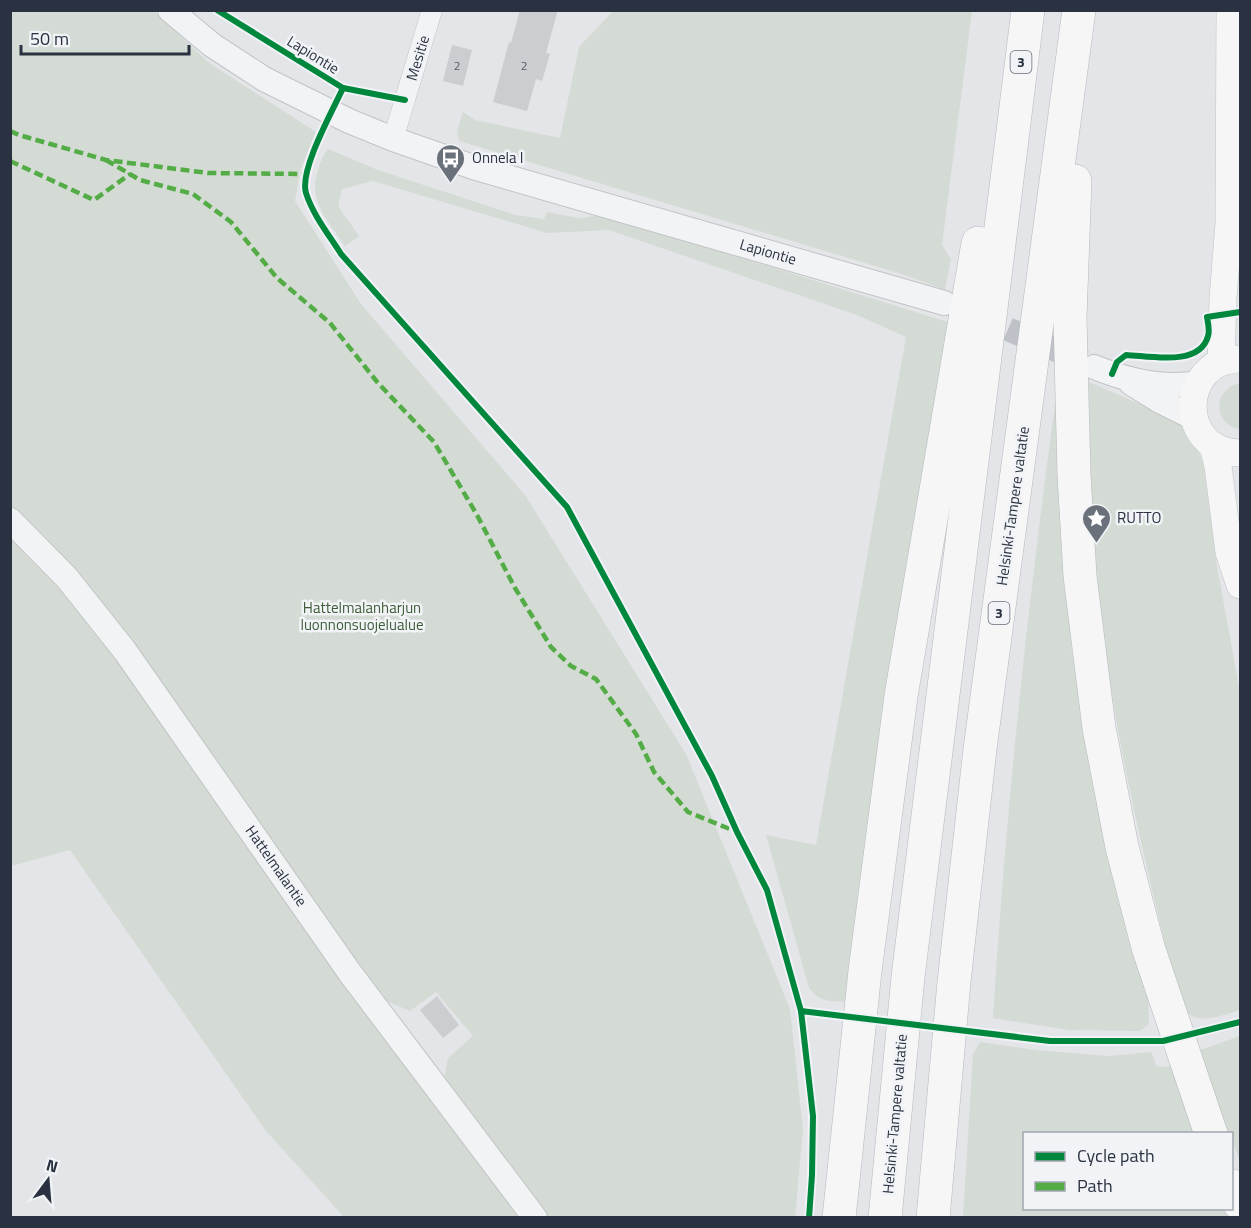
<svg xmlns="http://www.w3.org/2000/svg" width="1251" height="1228" font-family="'Titillium Web',sans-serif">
	<rect width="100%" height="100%" fill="#e3e5e8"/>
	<g fill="#d4dbd4">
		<path d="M10 11H154L209 63 316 132 300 171 295 201 361 304 525 495 686 754 790 1009 803 1129 795 1217H547L444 1079 448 1058 473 1036 436 992 410 1011 386 1001 297 878 11 509Z"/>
		<path d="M613 11H972L942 245 951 259 945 290 908 276 459 141 457 131 463 112 475 120 560 138 579 47Z"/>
		<path d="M328 149 378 170 515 215 544 219 547 212 579 218 603 215 951 323 848 1002C830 1001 821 1003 809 988L766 835 816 845 906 337 857 315 609 230 547 233 373 181 342 189 338 206 359 236 345 246C329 221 307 201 318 170 320 162 323 155 328 149Z"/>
		<path d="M1058 382 1063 519 1072 652 1095 793 1148 989 1149 1024 1140 1031 1069 1030 993 1018C1006 805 1029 593 1058 382Z"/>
		<path d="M1089 382 1172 418 1189 431 1203 462 1217 566 1240 693V1010C1225 1014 1197 1027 1185 1010 1181 1003 1178 994 1175 987 1151 884 1125 781 1109 676 1095 581 1089 478 1089 382Z"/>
		<path d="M1240 383V429C1212 425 1213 388 1240 383Z"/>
		<path d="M10 536 57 583 115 656 522 1217H344L266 1131 70 850 11 866Z"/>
		<path d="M1240 1036V1161L1232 1140V1134L1229 1133 1195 1052Z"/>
		<path d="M980 1042 1036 1050 1108 1056 1151 1052 1157 1067 1173 1066 1198 1133 1024 1134V1208H1230L1234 1218H963L973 1054Z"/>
	</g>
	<g fill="#cbcdd0">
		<path d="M520 10H558L546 53 550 54 542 81 536 79 527 111 493 102 509 42 511 43Z"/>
		<path d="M452 45 472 50 463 86 443 81Z"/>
		<path d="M437 996 459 1025 443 1038 420 1010Z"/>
	</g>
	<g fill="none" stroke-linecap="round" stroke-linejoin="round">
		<path stroke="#bec1c7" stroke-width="24" stroke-dasharray="24 12" stroke-linecap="butt" d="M975 315 1084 362"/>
		<defs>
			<path id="minor" d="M393 139 432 10"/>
			<g id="tertiary">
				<path d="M170 10 212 45 264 79 349 121 393 139 476 168 944 303"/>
				<path d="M1094 367C1126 380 1164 389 1198 383"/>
				<path d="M1131 383 1160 401 1192 417"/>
				<path d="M10 520 67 578 125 651 350 973 535 1218"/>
			</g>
			<g id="secondary">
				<path d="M1240 359C1179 359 1176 452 1240 453"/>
				<path d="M1221 362 1223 298 1229 223 1230 10"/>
				<path d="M1213 445 1218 466 1229 552 1240 585"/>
			</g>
			<g id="motorway">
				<path d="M1075 181 1070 318 1074 475 1080 576 1099 728 1122 847 1148 947 1211 1134"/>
				<path d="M1232 1186 1240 1204"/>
				<path d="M839 1218 865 971 901 696 978 243"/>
				<path d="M885 1218 908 977 1028 10"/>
				<path d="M933 1218 954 982 980 749 1079 10"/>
			</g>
		</defs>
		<use href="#minor" stroke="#c1c3c6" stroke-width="21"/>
		<use href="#tertiary" stroke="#c1c3c6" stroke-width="26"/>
		<use href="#secondary" stroke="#c1c3c6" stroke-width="28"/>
		<use href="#motorway" stroke="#b5b8bd" stroke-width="34"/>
		<use href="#minor" stroke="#f2f3f5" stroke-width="20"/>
		<use href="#tertiary" stroke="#f2f3f5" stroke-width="24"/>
		<use href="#secondary" stroke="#f6f6f7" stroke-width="27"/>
		<use href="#motorway" stroke="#f6f6f7" stroke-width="33"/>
		<g stroke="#53ac46" stroke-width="4.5" stroke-dasharray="9 4.5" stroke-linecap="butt">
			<path d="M10 131 19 135 106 160 208 173 306 174"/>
			<path d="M106 160 140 180 193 194 231 222 277 278 330 323 378 383 434 442 477 515 515 588 551 647 571 666 596 679 636 734 654 772 688 812 737 832"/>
			<path d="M10 161 94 200 130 174"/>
		</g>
		<defs>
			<g id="cycleway">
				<path d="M217 10 343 88 405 100"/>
				<path d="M343 88C333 110 299 170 306 193 313 215 329 235 341 254L567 507 712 776 737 832 767 890 801 1011 813 1116 812 1175 809 1218"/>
				<path d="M1112 374 1117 362 1126 355C1150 356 1200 367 1208 336 1210 331 1208 323 1207 317L1240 312"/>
				<path d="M801 1011 1050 1041H1163L1240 1022"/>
			</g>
		</defs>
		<use href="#cycleway" stroke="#f1f3f7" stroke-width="10"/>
		<use href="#cycleway" stroke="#00873e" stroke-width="6"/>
	</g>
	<defs>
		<symbol id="bus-pin" viewBox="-11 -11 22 30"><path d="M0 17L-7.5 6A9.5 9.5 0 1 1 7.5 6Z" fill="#6b717b" stroke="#f1f3f7"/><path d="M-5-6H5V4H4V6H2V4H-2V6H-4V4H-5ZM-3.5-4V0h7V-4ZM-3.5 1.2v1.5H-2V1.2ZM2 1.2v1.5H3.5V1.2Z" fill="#fff"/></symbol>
		<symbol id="sight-pin" viewBox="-11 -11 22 30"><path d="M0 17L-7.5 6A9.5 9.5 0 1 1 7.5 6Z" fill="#6b717b" stroke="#f1f3f7"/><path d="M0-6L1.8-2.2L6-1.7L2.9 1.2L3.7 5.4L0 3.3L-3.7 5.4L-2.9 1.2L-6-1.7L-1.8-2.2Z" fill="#fff"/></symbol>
	</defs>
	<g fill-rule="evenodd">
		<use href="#bus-pin" x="434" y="142" width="33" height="45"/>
		<use href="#sight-pin" x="1080" y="502" width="33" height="45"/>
	</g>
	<g text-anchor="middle" stroke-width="5" stroke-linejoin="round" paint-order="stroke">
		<g font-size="12" fill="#535a66">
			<text x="457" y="70">2</text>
			<text x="524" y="70">2</text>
		</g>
		<g fill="#f1f3f7" stroke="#666c78" stroke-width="1.5">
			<rect x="1010.5" y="51" width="21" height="22" rx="4.5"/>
			<rect x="988.5" y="602" width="21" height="22" rx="4.5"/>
		</g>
		<g font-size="14" font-weight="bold" fill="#2a3241">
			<text x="1021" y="67">3</text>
			<text x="999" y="618">3</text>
		</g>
		<g font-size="15" fill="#2a3241" stroke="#f1f3f7">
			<text transform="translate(313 55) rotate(32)" y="5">Lapiontie</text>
			<text transform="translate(418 58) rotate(-73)" y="5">Mesitie</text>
			<text transform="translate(768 252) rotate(16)" y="5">Lapiontie</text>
			<text transform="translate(1013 506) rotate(-82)" y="5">Helsinki-Tampere valtatie</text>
			<text transform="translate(276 866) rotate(55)" y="5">Hattelmalantie</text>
			<text transform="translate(895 1114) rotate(-85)" y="5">Helsinki-Tampere valtatie</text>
		</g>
		<g font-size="15" fill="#2a3241" stroke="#f1f3f7" text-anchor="start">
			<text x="472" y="163">Onnela I</text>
			<text x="1117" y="523">RUTTO</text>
		</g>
		<g font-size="15" fill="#3e5d37" stroke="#f1f3f7">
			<text x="362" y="613">Hattelmalanharjun<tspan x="362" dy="17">luonnonsuojelualue</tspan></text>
		</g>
	</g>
	<rect width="1251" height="1228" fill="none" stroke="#2a3241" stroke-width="24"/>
	<rect x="1023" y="1132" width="210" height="78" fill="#f1f3f7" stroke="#a1a6ae" stroke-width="1.5"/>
	<rect x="1035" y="1152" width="30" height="9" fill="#00873e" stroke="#a1a6ae" stroke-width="1.5"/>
	<text x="1077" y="1162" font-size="18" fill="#2a3241">Cycle path</text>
	<rect x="1035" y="1182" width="30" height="9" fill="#53ac46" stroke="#a1a6ae" stroke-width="1.5"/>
	<text x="1077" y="1192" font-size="18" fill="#2a3241">Path</text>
	<g transform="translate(48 1180) rotate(16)" stroke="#f1f3f7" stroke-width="4.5" paint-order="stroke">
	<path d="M0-4.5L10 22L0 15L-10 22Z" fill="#2a3241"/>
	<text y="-9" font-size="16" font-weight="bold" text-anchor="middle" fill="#2a3241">N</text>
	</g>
	<path d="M21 45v9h168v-9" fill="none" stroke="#2a3241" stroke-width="3"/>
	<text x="30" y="45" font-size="18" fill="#2a3241" stroke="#f1f3f7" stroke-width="4.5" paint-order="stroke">50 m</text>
</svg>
